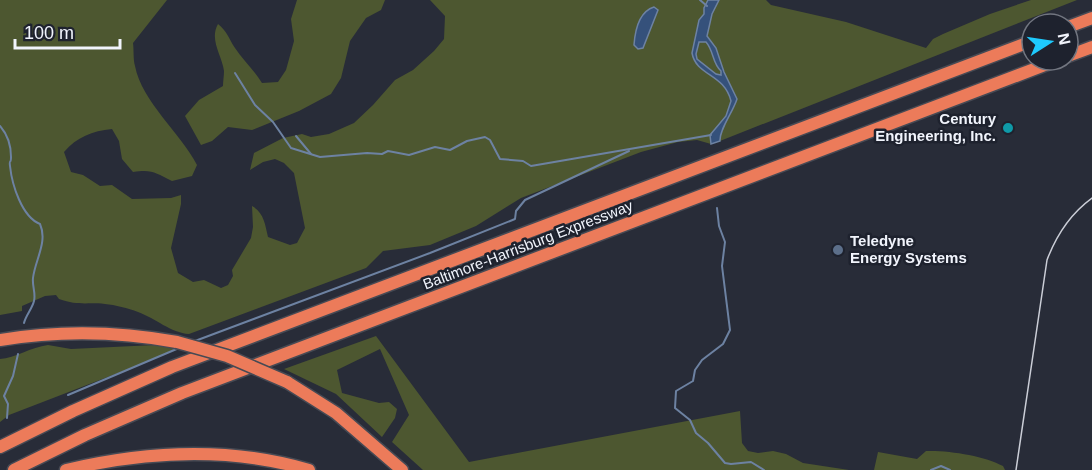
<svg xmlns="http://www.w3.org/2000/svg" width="1092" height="470" font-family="Helvetica,sans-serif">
	<rect width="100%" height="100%" fill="#282c38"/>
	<g fill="#4d5730">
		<path d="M0 0H167L133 43C134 50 133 59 135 66 142 102 180 132 197 165L192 176 172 181C155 173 153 169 133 172L122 159 119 141 112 129C92 131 77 137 64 152L71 172 83 175 100 186 112 185 132 199 171 198 181 195V204L171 248 178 273 193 282 204 280 221 288 228 285 233 276 232 270 251 238 253 227 252 206C264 213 265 224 268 237L290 245 297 243 305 228 294 173 284 163 275 159 263 162 250 170 254 153 283 138 302 134 311 137 329 134 354 123 373 105 395 80 413 70 434 51 444 39 445 16 430 0H766L771 5 846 22 926 48 933 39 943 34 990 14 1031 0H1077L720 141V135L722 129 710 140 711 144 697 140 678 142 641 152 521 198 476 226 430 245 383 251 366 268 189 334C171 333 155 318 138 312 128 308 115 305 105 304 87 302 78 306 59 299L56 295 45 296 22 306V311L0 315Z"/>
		<path d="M297 0H385L381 10 366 18 350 41 341 78 331 94 299 111 252 130 228 127 212 141 201 145 185 116 199 100 223 86C223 81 224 76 224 71 222 55 209 40 218 24 227 31 229 39 235 48 243 60 254 70 262 83L278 82 286 70 294 41 291 19Z"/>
		<path d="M376 336 469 462 740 411 742 443 748 451 758 453 773 451 786 454 803 463 849 470H423L392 442 409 415 380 349 337 370 342 393 379 403 389 402 397 409 395 418 382 437 336 394 284 369Z"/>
		<path d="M48 345 71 349 155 345 177 348 144 363 9 415 0 422V359C15 358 31 347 48 345Z"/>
		<path d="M926 451C948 450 985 456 1003 466L1005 470H874L878 452 917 459Z"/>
	</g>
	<g fill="#35517b" stroke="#6d82a2" stroke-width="1.5" fill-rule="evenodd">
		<path d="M708 0H719L712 14 707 36 716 48 724 72 737 99C733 112 719 130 720 141L711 144 710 135 726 116 731 101C724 73 696 76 692 53L699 20 704 14V8ZM699 42H706C714 51 712 63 721 71V75L716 74 697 59 696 54Z"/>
		<path d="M654 7 658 10 643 48 638 49 634 45C635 31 638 12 654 7Z"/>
	</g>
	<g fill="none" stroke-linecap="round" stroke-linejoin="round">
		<g stroke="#6d82a2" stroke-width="2">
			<path d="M700 0 707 6"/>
			<path d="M235 73 255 105 273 122 291 148 320 157 367 153 382 154 388 151 409 155 435 147 450 150 467 141 485 137 490 140 500 159 523 161 531 166 711 135"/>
			<path d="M0 126C7 134 11 146 11 157 11 165 9 158 10 166 12 185 22 217 40 224 48 242 35 260 33 278 32 286 36 293 34 301 32 309 26 315 24 323"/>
			<path d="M296 136 311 154"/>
			<path d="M717 208 719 226 725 242 722 266 730 330 723 344 702 360 695 370 693 381 676 391 675 408 690 420 696 433 708 443 725 463 731 464 751 462 764 470"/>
			<path d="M195 341 430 253 515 219 516 211 525 200 629 151"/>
			<path d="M68 395 179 348"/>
			<path d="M7 418 8 404 4 396 13 376 18 354"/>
			<path d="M931 470 941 466 950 470"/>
		</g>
		<defs>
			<g id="motorway">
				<path d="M1068 27 1092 18"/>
				<path d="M1068 56 1092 47"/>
				<path d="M0 340C60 330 117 331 177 342"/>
				<path d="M287 382 336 413 402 470"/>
				<path d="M0 447 73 411 172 367 1032 41"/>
				<path d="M14 470 85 435 182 393 1058 60"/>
				<path d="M66 470C146 451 228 446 309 470"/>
			</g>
		</defs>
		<use href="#motorway" stroke="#474a54" stroke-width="15"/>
		<use href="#motorway" stroke="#ec7b5a" stroke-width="12"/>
		<path stroke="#cbced7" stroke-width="1.5" d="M1016 470 1047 260C1056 236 1070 214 1092 198"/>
		<defs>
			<path id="motorway-bridge" d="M177 342 227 356 287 382"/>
		</defs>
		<use href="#motorway-bridge" stroke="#474a54" stroke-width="15" stroke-linecap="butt"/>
		<use href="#motorway-bridge" stroke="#ec7b5a" stroke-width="12"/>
	</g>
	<circle fill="#0f9aa8" stroke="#1e222e" stroke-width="2" cx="1008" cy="128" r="6"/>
	<circle fill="#5c6f8a" stroke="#1e222e" stroke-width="2" cx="838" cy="250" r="6"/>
	<g text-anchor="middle" stroke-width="5" stroke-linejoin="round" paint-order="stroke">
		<g font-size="15" font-weight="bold" fill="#f1f4fc" stroke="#1e222e" text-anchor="end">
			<text x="996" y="124">Century<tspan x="996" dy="17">Engineering, Inc.</tspan></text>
			<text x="850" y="246" text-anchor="start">Teledyne<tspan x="850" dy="17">Energy Systems</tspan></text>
		</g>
		<g font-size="15" fill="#f1f4fc" stroke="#1e222e">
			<text transform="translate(528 245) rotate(-21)" y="5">Baltimore-Harrisburg Expressway</text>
		</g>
	</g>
	<g transform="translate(1050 42) rotate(78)"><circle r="28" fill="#1e222e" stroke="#727680" stroke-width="1.5"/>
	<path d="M0-4.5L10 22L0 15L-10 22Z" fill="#1ec9fd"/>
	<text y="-9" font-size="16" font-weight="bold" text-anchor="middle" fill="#f1f4fc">N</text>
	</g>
	<path d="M15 39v9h105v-9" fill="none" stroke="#f1f4fc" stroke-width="3"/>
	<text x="24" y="39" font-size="18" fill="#f1f4fc" stroke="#1e222e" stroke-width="4.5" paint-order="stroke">100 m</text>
</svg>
